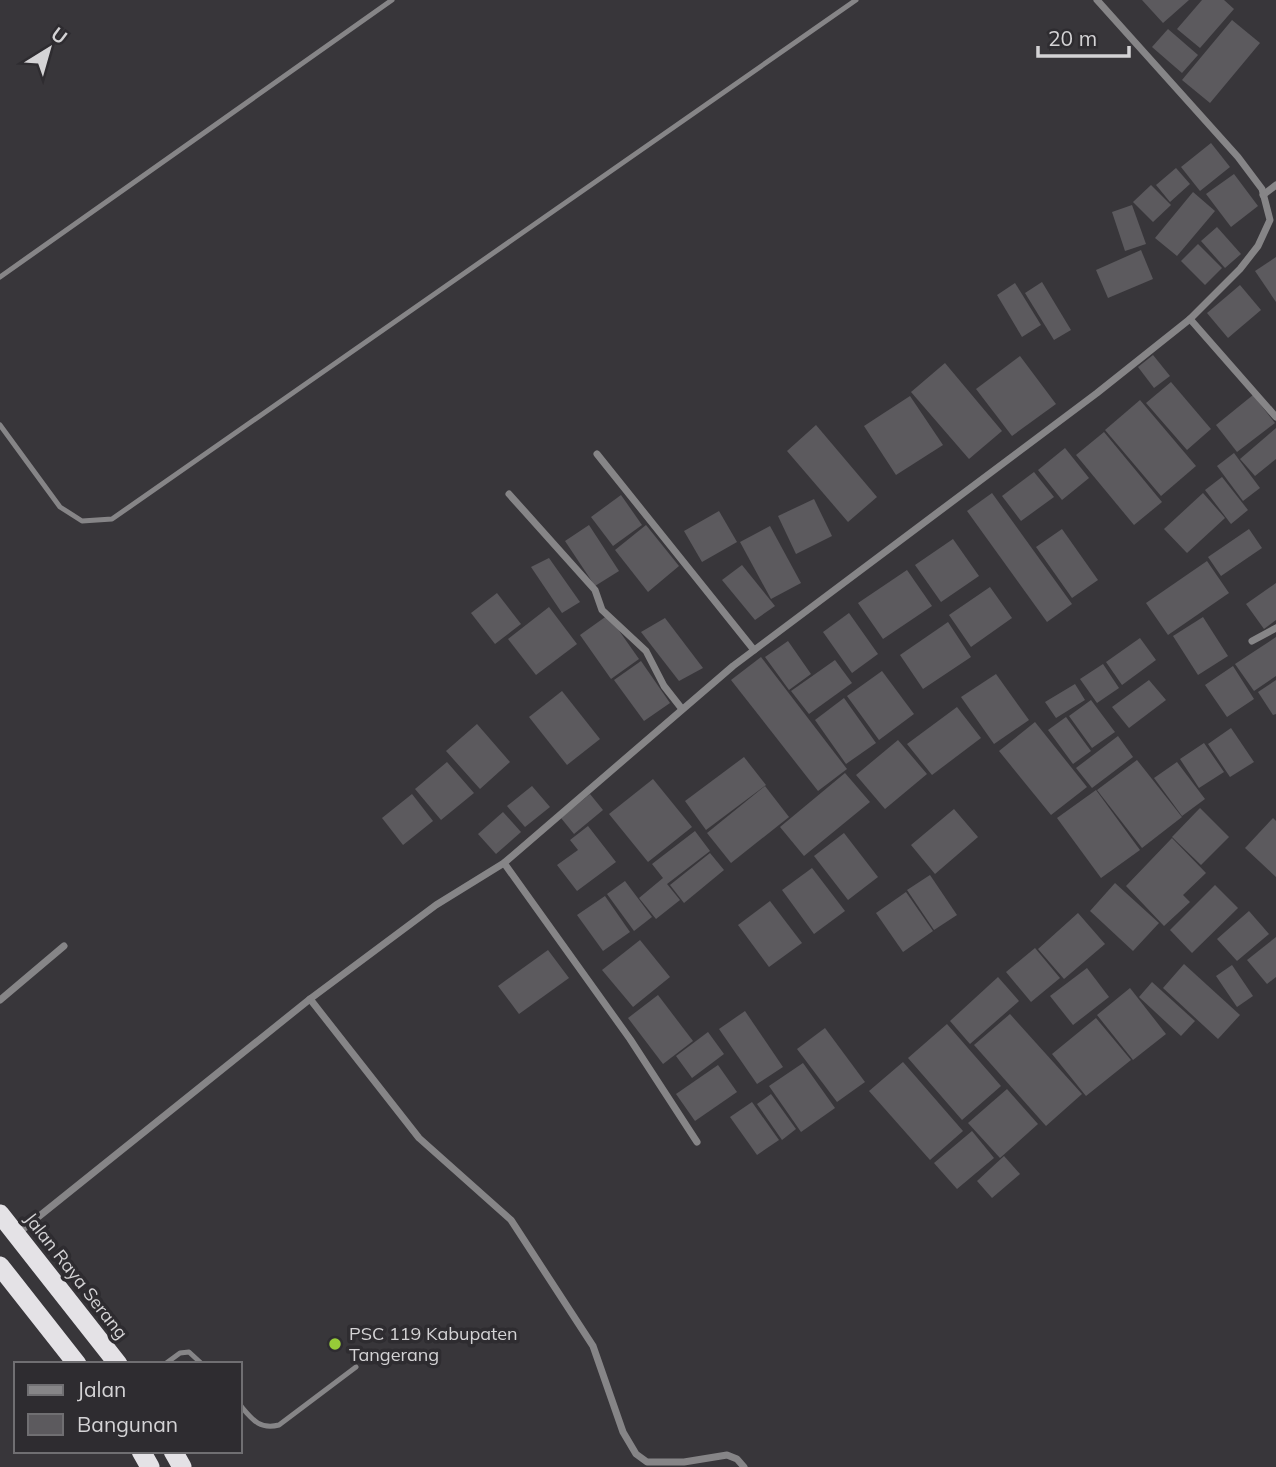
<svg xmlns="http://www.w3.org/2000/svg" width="1276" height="1467" font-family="Mulish,sans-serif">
	<rect width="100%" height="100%" fill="#38363a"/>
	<g fill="#5c5a5e">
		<path d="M1142 0H1189L1163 23Z"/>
		<path d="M1202 0H1224L1234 9 1200 48 1177 29Z"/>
		<path d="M1232 20 1260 43 1210 103 1182 80Z"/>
		<path d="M1168 29 1198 55 1182 73 1152 47Z"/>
		<path d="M1211 143 1230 167 1200 191 1181 167Z"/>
		<path d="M1176 168 1190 184 1170 202 1156 185Z"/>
		<path d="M1234 174 1258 206 1231 227 1206 194Z"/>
		<path d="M1151 185 1171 205 1153 222 1133 202Z"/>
		<path d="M1193 192 1215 211 1177 256 1155 238Z"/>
		<path d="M1132 205 1146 244 1125 251 1112 212Z"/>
		<path d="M1217 227 1241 254 1225 268 1201 241Z"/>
		<path d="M1198 244 1222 268 1205 285 1181 261Z"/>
		<path d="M1141 250 1153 279 1108 298 1096 270Z"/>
		<path d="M1276 257V302L1255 271Z"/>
		<path d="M1042 282 1071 330 1054 340 1025 293Z"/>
		<path d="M1015 283 1041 325 1022 337 997 295Z"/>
		<path d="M1240 285 1261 310 1228 338 1207 313Z"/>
		<path d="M1153 355 1170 376 1154 388 1138 367Z"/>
		<path d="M1020 356 1056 404 1012 436 976 389Z"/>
		<path d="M945 363 1002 431 969 459 911 392Z"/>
		<path d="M1171 382 1211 429 1187 450 1146 403Z"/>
		<path d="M1253 395 1275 423 1237 452 1216 425Z"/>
		<path d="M910 396 943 445 896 475 864 426Z"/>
		<path d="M1140 400 1196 466 1161 496 1105 430Z"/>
		<path d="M816 425 877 497 848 522 787 451Z"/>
		<path d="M1276 428V459L1255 476 1240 459Z"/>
		<path d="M1104 432 1162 502 1134 525 1076 455Z"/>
		<path d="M1065 448 1089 478 1062 500 1038 470Z"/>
		<path d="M1234 453 1260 488 1243 501 1217 466Z"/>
		<path d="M1034 472 1054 497 1021 521 1002 496Z"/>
		<path d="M1222 477 1248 510 1231 524 1205 490Z"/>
		<path d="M992 493 1072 604 1047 622 967 511Z"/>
		<path d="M1203 493 1225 518 1187 553 1164 529Z"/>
		<path d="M621 495 642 525 613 546 591 517Z"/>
		<path d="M814 499 832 536 796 554 778 516Z"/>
		<path d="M719 511 737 542 702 562 684 531Z"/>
		<path d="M589 525 619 571 595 586 565 541Z"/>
		<path d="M646 525 679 566 648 592 615 550Z"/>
		<path d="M770 526 801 583 771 599 740 542Z"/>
		<path d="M1062 529 1098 580 1072 598 1036 547Z"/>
		<path d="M1249 529 1262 548 1221 576 1208 557Z"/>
		<path d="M953 539 979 576 941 602 915 565Z"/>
		<path d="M549 558 580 602 562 613 531 567Z"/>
		<path d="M1207 561 1229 593 1168 635 1146 603Z"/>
		<path d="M742 565 775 606 755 620 722 580Z"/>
		<path d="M907 570 932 606 883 639 858 603Z"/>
		<path d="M1276 583V620L1264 629 1246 604Z"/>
		<path d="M990 587 1012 618 971 647 949 615Z"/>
		<path d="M497 593 521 624 495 644 471 613Z"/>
		<path d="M549 607 577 644 536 675 508 639Z"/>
		<path d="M849 613 878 654 852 673 823 632Z"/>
		<path d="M608 615 639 659 611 679 580 635Z"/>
		<path d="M1203 617 1228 656 1198 675 1173 636Z"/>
		<path d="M665 618 703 668 679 681 641 632Z"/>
		<path d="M948 622 971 657 923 689 900 655Z"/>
		<path d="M1276 637V676L1254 691 1235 664Z"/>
		<path d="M1140 638 1156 660 1122 685 1106 662Z"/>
		<path d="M788 641 811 674 789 690 765 657Z"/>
		<path d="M761 657 847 769 818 791 731 680Z"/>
		<path d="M835 660 852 683 809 714 791 691Z"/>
		<path d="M641 661 670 703 644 721 614 680Z"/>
		<path d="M1103 664 1119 688 1097 703 1080 679Z"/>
		<path d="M1233 666 1254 699 1227 717 1205 685Z"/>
		<path d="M882 671 914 714 879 740 847 696Z"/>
		<path d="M996 674 1029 720 994 744 961 697Z"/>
		<path d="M1149 680 1166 700 1129 728 1112 707Z"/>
		<path d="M1276 680V714L1273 715 1258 692Z"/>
		<path d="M1075 684 1085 700 1056 718 1045 702Z"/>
		<path d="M562 691 600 739 567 765 529 717Z"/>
		<path d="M844 698 876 743 846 764 815 720Z"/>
		<path d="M1091 700 1115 732 1092 748 1069 716Z"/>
		<path d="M957 707 981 738 932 775 907 744Z"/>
		<path d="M1066 717 1091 751 1073 764 1048 730Z"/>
		<path d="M1035 722 1087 787 1051 815 999 751Z"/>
		<path d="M477 724 510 762 480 789 446 751Z"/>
		<path d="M1231 728 1254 762 1230 777 1208 744Z"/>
		<path d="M1118 736 1133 757 1092 788 1076 768Z"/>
		<path d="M898 740 927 774 885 809 856 775Z"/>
		<path d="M1204 743 1224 772 1199 788 1180 759Z"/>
		<path d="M744 757 766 785 706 830 685 801Z"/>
		<path d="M1137 760 1182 817 1142 848 1097 790Z"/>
		<path d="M447 762 474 793 441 820 415 789Z"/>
		<path d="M1177 762 1205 799 1182 816 1154 778Z"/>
		<path d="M845 773 870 802 804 856 780 827Z"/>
		<path d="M653 779 692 827 648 862 609 814Z"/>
		<path d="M532 786 550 807 525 827 507 806Z"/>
		<path d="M765 786 789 817 731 863 707 833Z"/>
		<path d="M1096 790 1140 850 1101 878 1057 818Z"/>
		<path d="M412 794 433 821 403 845 382 818Z"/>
		<path d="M590 794 603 810 574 834 561 818Z"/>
		<path d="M1200 808 1229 837 1201 865 1172 837Z"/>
		<path d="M954 809 978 837 935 874 911 845Z"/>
		<path d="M503 812 521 832 496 854 478 834Z"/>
		<path d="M1273 818 1276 821V877L1245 848Z"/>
		<path d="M588 826 616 862 577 891 557 865 578 850 570 840Z"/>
		<path d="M695 831 710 851 667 884 680 900 656 919 639 898 663 878 652 864Z"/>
		<path d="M844 833 878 877 848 900 814 856Z"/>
		<path d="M1172 838 1206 873 1183 895 1190 902 1164 926 1126 886Z"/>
		<path d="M710 853 724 870 684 903 670 885Z"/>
		<path d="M812 868 845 911 814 934 782 890Z"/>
		<path d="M930 875 957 915 934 930 907 890Z"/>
		<path d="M625 881 652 917 634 931 607 894Z"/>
		<path d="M1115 883 1159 923 1133 951 1090 911Z"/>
		<path d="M1215 885 1238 908 1192 953 1170 930Z"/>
		<path d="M906 892 933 931 903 952 876 913Z"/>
		<path d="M605 896 630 932 603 951 577 915Z"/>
		<path d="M770 901 802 943 769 967 738 925Z"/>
		<path d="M1249 911 1269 934 1237 961 1217 939Z"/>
		<path d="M1078 913 1105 944 1064 979 1038 949Z"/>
		<path d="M1276 937V977L1267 984 1247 960Z"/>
		<path d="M640 940 670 977 633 1007 602 970Z"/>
		<path d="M1035 948 1060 978 1031 1002 1006 972Z"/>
		<path d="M548 950 569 978 519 1014 498 986Z"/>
		<path d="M1184 964 1240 1015 1218 1039 1163 988Z"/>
		<path d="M1232 965 1253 996 1237 1007 1216 976Z"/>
		<path d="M1087 968 1109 997 1073 1025 1050 996Z"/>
		<path d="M998 977 1019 1001 970 1044 950 1021Z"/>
		<path d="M1152 982 1195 1021 1181 1036 1139 997Z"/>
		<path d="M1130 988 1166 1034 1133 1060 1097 1015Z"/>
		<path d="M658 995 693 1041 663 1064 628 1018Z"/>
		<path d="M745 1011 783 1067 757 1084 719 1029Z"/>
		<path d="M1010 1014 1082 1094 1046 1126 974 1045Z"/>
		<path d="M1096 1018 1131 1060 1086 1096 1052 1054Z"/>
		<path d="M947 1024 1001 1086 962 1120 908 1058Z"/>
		<path d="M825 1028 865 1082 837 1102 797 1049Z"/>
		<path d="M708 1032 724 1054 692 1078 676 1056Z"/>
		<path d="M903 1062 963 1131 930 1160 869 1091Z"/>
		<path d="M803 1063 835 1108 801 1132 769 1086Z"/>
		<path d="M718 1065 737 1092 695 1121 676 1094Z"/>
		<path d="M1007 1089 1038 1124 1000 1158 968 1123Z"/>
		<path d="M771 1094 796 1129 782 1140 757 1104Z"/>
		<path d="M752 1102 779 1140 757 1155 730 1117Z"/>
		<path d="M972 1131 994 1158 957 1189 934 1163Z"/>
		<path d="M1004 1156 1020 1174 992 1198 977 1181Z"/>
	</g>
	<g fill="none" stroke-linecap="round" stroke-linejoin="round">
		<g stroke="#868587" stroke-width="5">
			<path d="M0 277 392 0"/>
			<path d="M0 425 60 507 82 521 112 519 856 0"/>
			<path d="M165 1364 180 1353 189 1352 202 1364"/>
			<path d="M240 1405C252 1419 259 1430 279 1425L356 1367"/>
		</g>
		<g stroke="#868587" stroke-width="7">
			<path d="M1263 195 1276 185"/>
			<path d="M1190 319 1276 417"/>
			<path d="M597 454 754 650"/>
			<path d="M509 494 595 590 602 610 646 651 664 686 682 709"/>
			<path d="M1252 641 1276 628"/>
			<path d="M504 863 630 1039 697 1142"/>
			<path d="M310 999 419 1138 511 1220 593 1346 623 1432 636 1454 647 1462H684L727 1455 737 1459 744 1467"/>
			<path d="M0 1000 64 946"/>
			<path d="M17 1234 310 999 436 905 504 863 733 666 1097 393 1190 319 1240 269 1258 246 1270 220 1262 189 1238 157 1097 0"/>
		</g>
		<g stroke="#e4e2e6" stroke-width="19">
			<path d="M0 1214 118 1364"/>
			<path d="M0 1266 77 1364"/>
			<path d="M141 1451 150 1467"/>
			<path d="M173 1451 182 1467"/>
		</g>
	</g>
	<circle fill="#97cc38" stroke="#2e2c30" stroke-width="2.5" cx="335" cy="1344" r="7"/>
	<g text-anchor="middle" stroke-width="7" stroke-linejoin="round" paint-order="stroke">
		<g font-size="18" fill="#d4d3d5" stroke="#2e2c30">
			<text transform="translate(76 1276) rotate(52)" y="6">Jalan Raya Serang</text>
		</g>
		<g font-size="18" fill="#d4d3d5" stroke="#2e2c30" text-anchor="start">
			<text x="349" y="1340">PSC 119 Kabupaten<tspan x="349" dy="21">Tangerang</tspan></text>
		</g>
	</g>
	<rect x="14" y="1362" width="228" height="91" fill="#2e2c30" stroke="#706f72" stroke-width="2"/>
	<rect x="28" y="1385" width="35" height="10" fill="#868587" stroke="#706f72" stroke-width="2"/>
	<text x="77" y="1397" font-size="21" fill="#d4d3d5">Jalan</text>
	<rect x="28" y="1414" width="35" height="21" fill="#5c5a5e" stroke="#706f72" stroke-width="2"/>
	<text x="77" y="1432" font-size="21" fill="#d4d3d5">Bangunan</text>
	<g transform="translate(49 49) rotate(37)" stroke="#2e2c30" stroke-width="5" paint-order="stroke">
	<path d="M0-5L12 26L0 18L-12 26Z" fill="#d4d3d5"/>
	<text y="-10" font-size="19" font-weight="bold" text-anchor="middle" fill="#d4d3d5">U</text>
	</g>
	<path d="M1038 46v10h91v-10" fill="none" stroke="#d4d3d5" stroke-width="3.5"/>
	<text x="1048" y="46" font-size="21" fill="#d4d3d5" stroke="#2e2c30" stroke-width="5" paint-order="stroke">20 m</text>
</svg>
